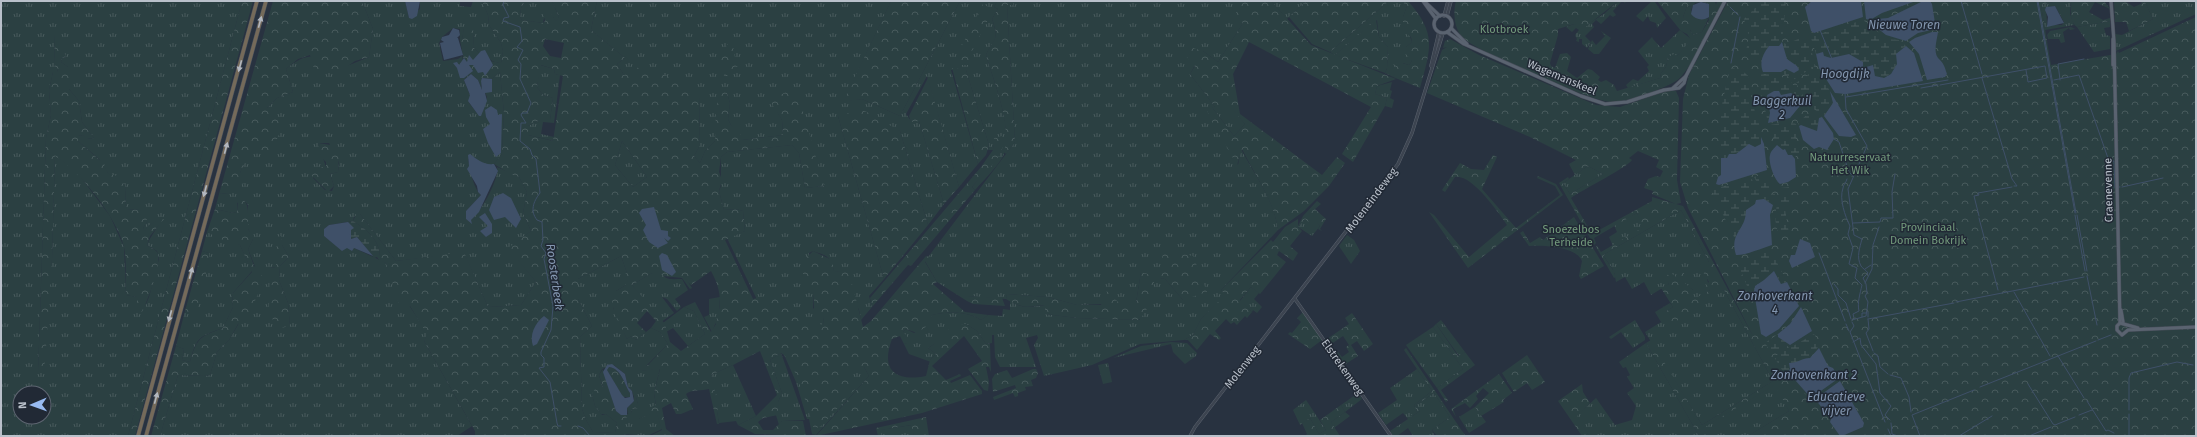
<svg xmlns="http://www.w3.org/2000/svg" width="2197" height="437" font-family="'Fira Sans',sans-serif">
	<defs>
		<pattern id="grass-tufts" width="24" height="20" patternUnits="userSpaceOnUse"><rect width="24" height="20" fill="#2b4042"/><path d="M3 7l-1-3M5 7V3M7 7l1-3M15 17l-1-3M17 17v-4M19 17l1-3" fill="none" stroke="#485a5c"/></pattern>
		<pattern id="forest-crowns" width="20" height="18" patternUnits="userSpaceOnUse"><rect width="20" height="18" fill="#2b4042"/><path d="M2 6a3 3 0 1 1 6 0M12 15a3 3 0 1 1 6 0" fill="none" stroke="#485a5c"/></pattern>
		<pattern id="wetland-marsh" width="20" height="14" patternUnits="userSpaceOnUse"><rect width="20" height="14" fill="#2b4042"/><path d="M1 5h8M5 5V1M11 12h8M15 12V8" fill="none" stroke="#485a5c"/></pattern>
	</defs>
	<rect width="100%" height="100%" fill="#283240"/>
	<g fill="url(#grass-tufts)" fill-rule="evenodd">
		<path d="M1 1H242L128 436H1ZM55 34 66 57 62 58 61 62 68 67 69 89 79 101 82 122 94 138 88 139 83 135 78 136V141L99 159 108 173 125 185 126 209 140 210 147 222 143 228 145 232 148 226 162 218C158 228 151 235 147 245L157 251 159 259 149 297 146 304 137 312V297L126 295 124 247 110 216 76 171 55 155 52 259 38 373 46 138 51 115 49 90 53 72 57 73 58 68 54 65ZM20 393H44V417H20Z"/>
		<path d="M362 1H405L409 18 420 9V1H460V6L471 7 473 1H482L488 15 489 25 501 43 503 51 501 63C488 62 489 55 479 53L473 47 474 32 464 28 462 40H460V29L453 28 442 37 439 43 443 61 458 59 462 56 467 77 464 80 470 95 469 103 477 113H482L487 97 485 92 492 85V79L500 72 504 113 502 154 494 164C486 165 478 163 473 157L468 159C470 169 473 188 481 195L466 211V219L472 223 470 220C480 215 500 178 497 167L519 177 527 192 523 213 531 231 509 248 536 282 521 305 488 307 464 253 396 261 360 214 354 217 353 221 329 225 324 229V236L339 248H354L386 263 393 281 428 334 424 341 472 426 457 436H160L178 375 204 376 210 375 217 352 229 340 262 284 248 249 253 239 247 226 248 205 244 200 237 203V212L233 213 215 209 219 194 229 193 240 173 267 108 277 98 293 92 286 69C311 48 318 58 347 66L369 57 373 29ZM318 143H329L339 162 338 172 330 174 334 186 332 191 325 190 313 178 317 168 326 167ZM282 245 289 257 280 266 279 280 288 303 290 326 271 267 276 268Z"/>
		<path d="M525 1H552L559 17 556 22 553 17 544 18 543 23 522 20 520 17 521 8Z"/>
		<path d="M597 1H891L844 101 862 99 900 116 960 1H997L994 7 998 9 992 19C1000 42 994 37 986 55 993 79 1014 131 1004 154 1001 163 982 182 975 190L972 187 1000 153 994 144 993 150H988L989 145 966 70H951L978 164 959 187 927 76 906 114 911 121H919L944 204 928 225 900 131 838 116 884 279 869 296 872 307 861 320 859 310 841 272 834 271C831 256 827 256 813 251L809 253 814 293 813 308 824 317 820 352 830 367H864L869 376 816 435 812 434 809 419H807L796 382 786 359 727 238 745 231 743 211 736 209 724 210 719 191 721 186V157L727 152 792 145 799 153 805 188 824 186 771 101 782 120 783 135 742 140 731 125 728 119 730 103 727 93 715 141 705 151 700 163 694 156 699 147 700 97 624 75 617 64 625 58 591 30Z"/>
		<path d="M1013 1H1235L1243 23 1218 62 1203 51 1190 74 1215 107H1231L1245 124 1234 136 1211 106 1238 165 1241 149C1255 176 1274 199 1278 230L1221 290 1226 295 1201 319 1193 335 1184 340 1140 344 1092 365 1044 376 1034 345 1038 338 1037 335 1026 338 1036 367H1000L995 357 994 335H992V343L986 344 977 331 966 324 928 348 936 354 930 360 931 362 909 354 904 344 907 343 903 332 906 329 914 333 929 323 932 315C947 311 967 311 981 320L988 315 1002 316 1003 309 1010 310V301C1022 309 1031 307 1045 305V314L1077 318 1140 320 1141 272 1136 303 1077 305 1048 297 1007 294 1006 299 967 296V301L937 282 925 261 1015 142 1007 5H1013ZM1193 256 1183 300 1165 279 1160 278Z"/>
		<path d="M1271 1H1306L1287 19Z"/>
		<path d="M1389 1H1401L1407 6 1403 17 1412 42 1406 47 1412 61 1409 65 1403 63 1393 77 1385 73 1387 68 1388 47 1379 37 1377 20 1335 55 1330 52Z"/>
		<path d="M1618 1H1626L1625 3 1622 1 1613 11 1616 15 1613 17 1610 15 1601 24 1596 20 1592 24 1594 27 1585 36 1591 42 1587 48 1582 44V39H1579V42L1576 41 1577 39 1575 35 1579 30 1576 28 1572 32 1566 27 1574 24 1584 27 1605 13Z"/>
		<path d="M1652 1 1655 2 1666 18 1657 28 1656 23 1650 21 1648 16 1643 22 1636 16Z"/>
		<path d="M2057 1H2071L2070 14 2074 25 2045 30 2041 5ZM2055 6 2064 22 2062 25H2047L2046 7Z"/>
		<path d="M2141 1H2196V14L2116 51 2115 34 2122 35 2153 19 2145 2 2142 4Z"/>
		<path d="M1687 6 1692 7 1691 11 1707 19 1709 17 1702 32 1693 35 1683 17Z"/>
		<path d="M2110 21V27L2104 28 2106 35 2110 36V49L2094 52 2077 27Z"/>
		<path d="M2071 27 2075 29 2070 30 2069 28 2063 32 2065 42 2061 43 2059 39H2048L2047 35 2050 31Z"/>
		<path d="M1680 30 1692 40 1677 56 1668 57 1666 67 1661 73 1660 78 1628 88 1626 85 1633 79 1638 81 1649 71 1647 67 1649 65 1638 51 1652 37 1653 39 1661 48Z"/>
		<path d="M1601 31 1611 38 1599 54H1594L1588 49 1592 40 1596 45 1605 36Z"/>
		<path d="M540 65 554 69 555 74 560 75 554 123 543 122 541 134 554 137V141L528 135V126L540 120H550L553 98 543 95 537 87Z"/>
		<path d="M1392 82 1390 90 1392 91 1390 98 1394 100 1392 108 1385 106 1387 98 1375 94 1377 86Z"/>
		<path d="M622 141 647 177 633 187 615 165Z"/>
		<path d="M1588 166 1603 174 1570 194 1563 183Z"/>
		<path d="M1681 210 1709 262 1707 279 1710 290 1693 301V290L1676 277H1665L1669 284 1651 295 1644 282 1632 289 1625 277 1616 282 1614 271 1603 255Z"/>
		<path d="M1637 213 1643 228 1613 246 1609 237 1617 232 1614 225Z"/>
		<path d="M1305 219 1314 220 1320 226 1312 236 1298 227Z"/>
		<path d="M207 232 240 245 252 271 232 294 233 307 223 328C200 336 196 337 190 362L182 360 184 349 176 346 185 311 188 312C200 293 207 276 209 253L202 251Z"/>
		<path d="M1347 235 1354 240 1360 251 1351 264 1339 246Z"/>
		<path d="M621 256 627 273 626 285 616 291 613 308 627 339 631 336 636 340 651 328 660 332 668 344 641 371 660 368 654 393 656 406 638 419 656 411 662 429 647 436 623 434V419L631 413 632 409 637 408 638 405 636 397H634L632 391 628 387 625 374 614 365 602 369 599 375 603 388 592 394 595 406 602 415 606 414 617 423 615 433 593 432 586 420 582 409 580 337 592 326 578 299V279Z"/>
		<path d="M660 271C665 281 671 279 682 279L688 290 675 299 681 307 677 311 667 299 662 297 674 313 661 322 632 285 650 274Z"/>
		<path d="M1251 287 1259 293 1254 299 1262 307 1257 313 1253 310 1252 312 1240 301Z"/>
		<path d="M1724 290 1773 381 1702 425 1645 332 1661 322 1655 312 1670 303 1673 307 1665 312Z"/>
		<path d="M720 297 719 314 712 332 704 317 709 315V299Z"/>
		<path d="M684 307 694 311 705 334 688 346 673 328 666 332 663 323Z"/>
		<path d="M1441 320 1465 352 1459 356 1436 324Z"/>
		<path d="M1635 320 1645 337V340L1633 348 1621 332 1611 339 1609 337Z"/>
		<path d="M1433 327 1463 369 1437 388 1406 345Z"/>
		<path d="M1171 342 1187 343 1197 353 1196 356 1185 364 1173 352 1171 344 1113 358 1141 346Z"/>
		<path d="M1646 343 1699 436H1589L1576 416 1596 398 1615 425 1632 420 1636 406 1627 393 1634 388 1627 377 1630 375 1626 367 1623 368 1619 362Z"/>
		<path d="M781 353 805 420 782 421 779 425 776 415H778V402L782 393 770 360Z"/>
		<path d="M1108 363 1112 382 1103 384 1098 365Z"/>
		<path d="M733 365 756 416 738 425 736 421 719 423 711 375Z"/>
		<path d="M1417 369 1432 391 1414 405 1417 411 1411 417 1420 411 1416 405 1434 393 1450 417 1432 430 1435 436H1413L1408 428 1397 436H1393L1390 431 1408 419 1403 413 1386 425 1378 413 1397 400 1390 388Z"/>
		<path d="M1776 384 1789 411 1748 436H1707L1702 428Z"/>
		<path d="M1358 393 1362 399 1345 412 1350 416 1334 428 1331 422 1345 412 1341 405Z"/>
		<path d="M1306 400 1326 430 1319 434 1310 418 1300 425 1293 410Z"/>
		<path d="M1475 407 1486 422 1469 433 1459 417Z"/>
		<path d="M912 425 914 436H881L880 430Z"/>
	</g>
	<g fill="url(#forest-crowns)" fill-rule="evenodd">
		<path d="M242 1H253L135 436H128Z"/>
		<path d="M273 1H362L373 29 369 57 355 61 338 73 315 72 310 55 298 59 286 69 293 92 277 98 267 108 284 123 271 153 249 154 240 173 244 183 229 193 219 194Z"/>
		<path d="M482 1H525L521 8 520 17 522 20 543 23 545 21 543 12 550 13 556 21 559 17 552 1H597L591 30 625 58 617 64 624 75 641 66 681 81 691 87 689 93 700 96 699 147 694 156 700 163 705 151 715 141 716 107 722 91 727 93 730 103 728 119 731 125 740 133 742 140 783 135 782 120 770 101 791 89 797 90 824 186 805 188 799 153 792 145 727 152 721 157 719 172 722 180 719 191 724 210 736 209 743 211 745 231 725 240 753 299 770 295 808 321 823 325 824 317 814 315V293L803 274 805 259 813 251 832 260 834 271 849 272 863 327 871 321 926 256 929 257 925 262 937 282 933 284 965 312 988 315 981 320C968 311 947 311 932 315L930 324 917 333 906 329 903 332 907 336V343L904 344 900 336 892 339C880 371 896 382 926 376L930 360 936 354 928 348C941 342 946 323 966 324L977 331 986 344H990L991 372 989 367H986L989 382 988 391 984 390 968 369 982 361 964 336 932 366 946 380 960 374 961 376 950 381 951 383 970 375 982 391V394L922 413 816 436 869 376 864 367H849L848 374 856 388 821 426 814 429C809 413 795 359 781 353L770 360 782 393 778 402V415L763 418 758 422 763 430H773L782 421H803L806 436 755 434 738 425 756 416 777 395 760 351 733 365 711 375 719 408 717 410 719 424H717L709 389C702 391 691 389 686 394L693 409 681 414H676L671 403 662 408 666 429 675 436H650L662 430 656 412 638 419 636 413 656 405 654 393 660 369 641 371 640 368 648 365 668 344 660 332 651 328 656 321 647 311 637 323 646 332 636 340 631 336 627 339 614 313 611 294 626 285 623 275 627 273 621 256 578 279V299L592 326 580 337 582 409 586 420 593 432 615 433 617 423 606 414H601L595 406 592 394 595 389 603 387 599 375 603 369 616 411 622 415 628 414 627 408 634 401V397H636L639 408 632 409 630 416 623 419V434L633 436H475V431L424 341 427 334 410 306 400 307 386 263 380 261C381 241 369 231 353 221L357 213 360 214 396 261 464 252 488 307 521 305 536 282 508 248 531 231 523 213 527 192 519 177 510 174 494 164 502 154 504 113 500 72 492 79 482 78 481 86 484 90H482L478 80 471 74 467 77 460 40H462L464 26 470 25 474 32 473 47 479 53H481V71L486 73C491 69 491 67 490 61L501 63 503 51 501 43 489 25 488 15ZM545 39 564 43 561 58 550 56 543 46ZM541 65 554 69 555 74 563 76 553 141 528 135V126L540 120H550L553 98 543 95 537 87ZM622 141 647 177 633 187 615 165ZM711 271C721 289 723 305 715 323L716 324 711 332 695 302 684 307 694 311 705 334 681 351 670 342 665 324 632 285 650 274 660 272 663 276 682 278 690 289 692 288 688 282 691 285Z"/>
		<path d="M891 1H960L900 116 862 99 843 102Z"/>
		<path d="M997 1H1013V5H1007L1015 142 1006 154 1004 152C1012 125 994 82 986 55 994 37 1000 41 992 19L998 9 994 7Z"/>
		<path d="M1235 1H1271L1311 45 1396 79 1377 86 1375 94 1387 98 1385 106 1353 162 1342 154 1371 107 1249 42 1233 74 1240 114 1322 175 1337 157 1345 163 1329 186 1304 211 1278 230C1274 200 1255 176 1242 149L1237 165 1212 122 1206 108 1211 106 1234 136 1245 124 1231 108 1215 107 1190 74 1195 66 1184 54 1193 48 1203 51 1218 62 1243 23 1237 19Z"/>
		<path d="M1306 1H1389L1330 52 1312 44 1289 17Z"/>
		<path d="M1401 1H1408C1437 34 1431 48 1420 88L1393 77 1397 69 1394 64 1399 62 1409 65 1412 61 1405 53 1406 47 1412 42 1411 37 1403 31V17L1407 6Z"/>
		<path d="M1456 1H1618L1583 29 1574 24 1558 29V35L1550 63 1551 66 1555 68 1560 54 1567 53 1571 57 1567 71 1577 78 1588 69 1592 70 1600 77 1598 80 1601 82 1606 80 1614 85 1617 91 1660 78 1661 73 1666 67 1668 57 1674 54 1677 56 1691 40 1687 34 1681 31 1657 1H1715L1716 5 1717 1H1724C1715 18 1690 73 1676 81 1660 90 1627 103 1610 102 1591 101 1472 50 1461 36 1454 26 1453 12 1456 1ZM1701 2 1707 3 1709 20 1702 32 1693 35 1690 30 1692 25 1683 17 1687 6 1692 7 1695 3Z"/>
		<path d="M1728 1H2057L2041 5 2051 65 2116 54 2118 51 2119 53 2196 17V436H1748L1789 411 1775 385 1703 428 1707 436H1699L1646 343 1651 340 1702 425 1773 381 1724 290 1672 324 1665 312 1673 307 1661 288 1669 284 1664 277 1671 273 1676 277 1683 272 1685 275 1681 280 1693 290V300L1710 290 1706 284 1709 282 1700 267 1709 262 1681 210 1603 255 1613 270 1620 269 1614 273 1616 277 1614 278 1596 247 1597 246 1601 252 1642 228 1637 213 1594 238 1596 243 1594 245 1559 183 1568 177 1569 179 1563 183 1570 194 1603 174 1588 166 1575 175 1569 164 1576 160 1530 137 1427 93 1442 50 1447 47 1443 48 1445 41 1450 39 1479 55 1596 105 1620 107 1669 90 1676 91 1679 98 1677 180 1681 203 1676 204 1652 194 1653 191 1644 188 1648 179 1656 176 1660 177 1663 171 1656 167 1659 160 1638 151 1629 158 1632 160C1628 167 1582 190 1571 198L1592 234 1652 201V197L1683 206 1754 338 1688 208 1680 182 1683 99 1689 75Z"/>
		<path d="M2071 1H2104L2110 9 2095 2 2089 12 2103 20 2110 18V21L2077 27C2068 20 2072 11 2071 1Z"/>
		<path d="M2114 1H2125L2134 7 2145 2 2153 19 2129 31 2126 22H2115Z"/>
		<path d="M983 4 993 10 972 51 970 65H952Z"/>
		<path d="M1376 20 1379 37 1388 47 1387 68 1385 73 1335 55Z"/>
		<path d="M55 33 57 34 66 57 62 58 61 62 68 67 72 77 69 82V89L79 101 82 122 94 138 87 139 83 135 78 136V141L103 163 108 173 115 175 125 185 126 209 140 210 146 214 147 222 143 228 145 231 148 226 162 217 164 219 150 236 147 245C149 247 155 249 157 252 163 262 147 302 142 312H137V297L126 295C125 280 127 261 124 247 117 218 80 171 55 156L52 259 45 362 43 371 38 373 46 138 51 115 49 90 53 72H57L58 69 54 65Z"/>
		<path d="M732 40 735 58 745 64 744 66 734 67 732 74 725 77 718 66 727 45Z"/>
		<path d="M952 68 966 70 989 145 986 155 978 164Z"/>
		<path d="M928 78 959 187 944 204 919 121 911 122 909 116Z"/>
		<path d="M860 110 865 111 900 131 928 225 884 279 838 116Z"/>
		<path d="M1002 136C1009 154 983 174 972 187L975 190 911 266 908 265 872 307 870 298 981 167 993 150 994 138Z"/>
		<path d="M318 143 337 146 339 154 338 172 330 174 334 186 328 192 309 173 315 167H326V162L321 157Z"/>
		<path d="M1493 155 1497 157 1482 189 1516 228 1560 195 1555 186 1537 178 1538 176 1556 184 1563 195 1468 268 1429 212 1434 215 1469 257 1507 225C1498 212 1472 174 1455 177L1445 192 1442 190 1460 163 1471 169 1484 170Z"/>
		<path d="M238 199 244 200C251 209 246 220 249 231L253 233V239L248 249 254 266 262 271V284L247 320 238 324 229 340 217 352 210 375 204 376 178 375 160 436H151L176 346 184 349 182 360 190 362C197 337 200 337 223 328L233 307 232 294 252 272 240 245 229 243 207 232 215 209 233 213 237 212Z"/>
		<path d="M1317 201 1321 204 1315 209 1326 219 1320 229 1322 231 1318 229 1320 226 1314 221 1311 224 1305 219 1298 227 1302 231 1290 246 1298 253 1293 261 1279 251 1277 255 1286 262 1260 294 1251 287 1240 300 1252 312 1247 318 1245 316 1237 325 1234 322 1231 324 1226 319 1215 331 1221 338 1219 340 1210 334 1197 350 1188 340H1184L1193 335 1201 319 1225 295 1221 290 1271 240 1273 242 1285 227 1298 219V226L1303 216Z"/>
		<path d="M1574 217 1604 266 1581 279 1579 276 1582 261C1576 246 1543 245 1529 246L1520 233 1523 231 1530 243 1540 237 1543 240Z"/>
		<path d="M281 236 282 245 289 257 280 266 279 280 288 303 290 326 276 329 269 309 270 267 276 268 277 237Z"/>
		<path d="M1163 250 1193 256 1207 292 1183 300 1165 279 1160 278Z"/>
		<path d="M202 251 209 253C209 274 199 289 198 309L188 312 185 311Z"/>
		<path d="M1141 272 1155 276C1152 292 1151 308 1139 320L1077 318 1045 314V305C1027 307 1022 309 1006 299L1007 294 1048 297 1077 305H1101L1107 291 1119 303H1136Z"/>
		<path d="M967 296 1002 298 1005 306 973 304 967 301Z"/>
		<path d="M1303 312 1322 340 1310 349 1288 334 1290 332 1292 333 1301 322 1297 318Z"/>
		<path d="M1352 313 1373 344 1364 351 1357 341 1351 345 1358 356 1344 365 1336 354 1338 352 1342 357 1349 352 1346 347 1349 345 1343 336 1330 345 1327 339 1349 324 1345 318Z"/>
		<path d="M1436 324 1458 356 1465 352 1475 365 1441 390 1448 400 1446 402 1437 388 1463 369 1433 327Z"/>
		<path d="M1406 348 1462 431 1466 436H1437L1432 430 1450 417 1434 393 1416 405 1420 411 1411 417 1410 416 1417 411 1414 405 1432 391 1404 350Z"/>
		<path d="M1527 355 1545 382 1532 390 1527 383 1514 392 1502 373Z"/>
		<path d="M609 367C622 369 624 384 630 393V397H623L606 369Z"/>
		<path d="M1033 369H1036L1038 373 1036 378 1031 380 1033 386 1025 387 1026 390 1018 393V396L1015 397 1013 393 994 400 993 397 1016 388 1015 385 993 392 992 379 995 374 1007 370 1012 378Z"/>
		<path d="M1499 374 1512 393 1503 400 1504 402 1481 416 1475 407 1489 393 1483 388 1476 396 1478 399 1470 408 1465 403 1453 409 1456 417 1451 409Z"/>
		<path d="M1582 384 1583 392 1590 403 1577 416 1589 436H1582L1558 401Z"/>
		<path d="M1341 405 1345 412 1331 422 1340 436H1305L1307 434 1302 423 1310 418 1319 434 1326 430 1320 420Z"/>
		<path d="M926 417 929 436H914L911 425 881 430V436H878L876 428Z"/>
	</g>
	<g fill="url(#wetland-marsh)">
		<path d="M1752 1H1768L1770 5 1786 1 1782 42 1786 44 1808 35 1815 66 1793 80 1781 72 1786 69 1794 73 1797 66 1787 59 1783 47 1769 46C1764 53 1759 63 1763 72H1759V62L1755 60 1753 62 1745 56 1749 36 1744 19 1755 8Z"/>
		<path d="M1863 20 1887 39 1899 40 1906 46 1900 50 1894 70 1885 78C1870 78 1858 64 1849 54 1837 57 1829 61 1819 52L1816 54 1811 38 1813 36Z"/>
		<path d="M1730 67C1734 69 1741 70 1745 73 1757 82 1747 107 1760 119L1761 144C1756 147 1734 154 1729 154L1727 158H1721L1719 119Z"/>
		<path d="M1816 69 1830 91 1833 103 1824 116 1808 105 1796 83Z"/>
		<path d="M1764 74C1785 75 1792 79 1803 99L1791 93 1767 102 1770 113 1768 123 1759 81V75Z"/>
		<path d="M1808 114H1814L1822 117 1819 118 1817 131 1801 125 1799 126 1797 119H1802Z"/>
		<path d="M1788 122 1796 124 1799 135 1795 139 1802 152 1796 155 1795 159 1785 152V149L1783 150 1776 147 1771 150 1769 157 1768 151 1774 141 1770 125Z"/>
		<path d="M1764 174H1767L1774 188 1769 191 1761 189 1754 177Z"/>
		<path d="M1751 178 1759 192 1775 194 1773 205 1764 199 1756 200 1755 204 1748 210 1744 224 1738 230 1735 239 1711 190Z"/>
		<path d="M1789 187 1795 203 1785 209 1789 234 1779 235C1772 218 1777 205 1781 188Z"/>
		<path d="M353 221C369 231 381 241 380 261L377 257 374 258 357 237 351 239 348 222Z"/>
		<path d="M1768 250 1771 251 1787 282 1781 284 1774 271 1764 280 1755 286V300L1752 298 1740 269 1742 261Z"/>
		<path d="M1778 334V336L1790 345 1776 353H1771L1765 343Z"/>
		<path d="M1814 334 1820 344 1810 358H1803L1788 373 1792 372 1795 380 1808 397 1784 373 1774 357Z"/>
	</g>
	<g fill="#3f5068" fill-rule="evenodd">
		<path d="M405 1H420L417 16 412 19 409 18Z"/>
		<path d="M1812 1H1861L1863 17 1814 33 1811 31 1805 7Z"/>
		<path d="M1864 1H1916L1882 13 1870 20 1866 19Z"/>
		<path d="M1923 1H1930L1932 4 1936 29 1918 33 1906 41 1886 35 1871 23 1877 19 1888 18Z"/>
		<path d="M1701 2 1709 4V17C1704 21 1695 20 1691 14L1693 5Z"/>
		<path d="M2055 6 2064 23 2047 27 2048 17 2045 10 2046 7Z"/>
		<path d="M453 28 459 30 460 35 457 38H458L463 55 444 60 440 43 444 42 441 40 442 37 449 35Z"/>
		<path d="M1932 32H1938C1937 40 1933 51 1938 58 1944 64 1944 65 1947 74L1945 77 1927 80 1919 54 1909 42 1915 38Z"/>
		<path d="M1782 42 1787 59 1797 66 1799 70 1794 73 1786 69 1781 72H1763C1759 62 1763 54 1769 46H1779Z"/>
		<path d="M1906 46 1914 53 1923 81 1846 94 1835 93 1819 68 1816 54 1823 52 1824 56 1831 58 1849 54 1863 62V68L1873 65 1875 76 1884 78 1891 74 1897 64 1896 54Z"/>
		<path d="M485 50 493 65 485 76 483 72 478 73 473 65H469L473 71 464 78H460L457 68 453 63 457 62 459 65 464 58 467 62 469 55 473 60 481 51Z"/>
		<path d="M471 74 478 80 482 90 481 81 482 78 492 79V92L485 93 487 101 481 116H479L468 101 470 95 464 80Z"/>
		<path d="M1774 91H1779L1781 95 1791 93 1804 101 1790 118 1768 123 1770 113 1767 95Z"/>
		<path d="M1830 91 1856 135 1851 137 1839 136 1824 116 1833 103Z"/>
		<path d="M491 106 497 110 498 115 502 114 501 153 496 157 488 143 483 129 490 124 486 117 485 110Z"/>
		<path d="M1822 117 1833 133 1834 139 1827 150 1819 147 1814 149 1803 140 1799 126 1801 125 1817 131 1819 118Z"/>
		<path d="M1761 137 1764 144 1767 170 1719 185 1716 184 1718 177 1721 175V158H1727L1729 154H1736L1749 144 1755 147 1761 144Z"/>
		<path d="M1777 145 1783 150 1785 149 1788 155H1792L1795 159 1796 177 1788 182 1780 184C1774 180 1768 162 1770 155 1771 150 1774 149 1777 145Z"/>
		<path d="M470 154C478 160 483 165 494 164L498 171 479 212 471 220 472 224 466 219V211L481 195 478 192 477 186 467 169 469 166 468 155Z"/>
		<path d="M503 193 511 198 521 219 516 228 505 217 494 220 489 210 494 197Z"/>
		<path d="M1764 199 1773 205 1770 215 1772 245C1763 248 1743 256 1736 255 1729 232 1746 231 1746 210L1755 204 1756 200Z"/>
		<path d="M654 207 661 230 668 231V236L671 238 668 241 664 238 668 243 658 248 649 242 643 230 646 225 639 213 642 209Z"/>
		<path d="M485 213 492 224V233L486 237 480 231 488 226 479 217Z"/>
		<path d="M348 222 354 228 351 230V239L357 237 373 256 354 248 352 251 347 248 342 251 324 236V229L329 225Z"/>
		<path d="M1800 239 1810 243 1815 257 1792 268 1789 261 1791 255H1795Z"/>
		<path d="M662 253 667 255 676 272 672 276 662 270 659 256Z"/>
		<path d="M1774 271 1781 284 1787 282 1799 306 1779 329 1766 337 1761 334 1754 292 1755 286 1764 280Z"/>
		<path d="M1801 307 1812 331 1790 345 1778 337V334L1790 324Z"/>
		<path d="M544 316 549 320 537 344 533 346C529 335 535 323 544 316Z"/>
		<path d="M1819 348 1828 366 1833 368 1839 378 1811 398 1795 380 1792 373H1787L1790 369 1789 363C1798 363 1802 358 1810 358Z"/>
		<path d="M612 364 625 374 628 387 632 391 634 401 627 408V415H621L616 411 603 372 607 365ZM609 367C622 369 624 384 630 393V397L625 398 622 395 607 370Z"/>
		<path d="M1840 381 1864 423 1863 427 1842 436H1840L1830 422 1831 419 1815 399Z"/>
	</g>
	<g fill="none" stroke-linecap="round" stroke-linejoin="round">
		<g stroke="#3f5068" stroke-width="1">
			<path d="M504 1 503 5 509 17 504 18 503 21 520 27 522 41 517 47 523 50 518 60 521 64 520 79 531 103 527 113H522L521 115 526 123H521L520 141 530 149 532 155 536 159 540 193C533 202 530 211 537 220L542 222 543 240 541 246 546 253 544 259 553 306 551 330 541 352V355L544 358V367L539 368 550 382 557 423 558 426H561"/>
			<path d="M1961 1 1982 74"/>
			<path d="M2037 1 2075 213"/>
			<path d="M2038 1 2076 213"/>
			<path d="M2195 2 2196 4"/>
			<path d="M1730 7 1738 15"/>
			<path d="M1820 30 1832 59"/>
			<path d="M1731 63 1740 17"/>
			<path d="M1982 78 2012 179 2017 186H2014"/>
			<path d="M2054 80 2079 75 2109 161H2114L2115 188"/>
			<path d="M2060 80 2058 64 2084 59"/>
			<path d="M1940 85 2045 66 2047 78 2028 82 2026 70"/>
			<path d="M1921 88 1938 85"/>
			<path d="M1845 93 1846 109 1867 146 1848 189 1854 235 1862 239C1860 247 1856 257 1861 266 1862 268 1866 270 1868 273L1863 278 1866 284 1867 293 1865 296 1868 302 1866 316 1852 320"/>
			<path d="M1846 97 1948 80"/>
			<path d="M1834 139 1839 142 1849 172 1853 176"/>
			<path d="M1847 179C1846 183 1843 185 1843 188 1839 199 1845 216 1850 226L1848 234 1853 248 1849 264 1857 268 1855 278 1862 285C1860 294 1857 303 1859 311L1853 314 1854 318"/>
			<path d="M2119 187H2120"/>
			<path d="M2122 187 2163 178"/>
			<path d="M2075 215 2085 271"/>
			<path d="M2077 215 2087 271"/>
			<path d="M1979 216 1974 196 1979 195 1978 193 2012 187"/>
			<path d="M1979 218 1998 290"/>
			<path d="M1853 223 1880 222 1881 218H1893L1892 192 1895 174"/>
			<path d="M1819 253 1845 321"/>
			<path d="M1865 269 1871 265"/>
			<path d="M2087 276 2097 325"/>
			<path d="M1865 283 1872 269 1873 245 1879 227"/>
			<path d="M1834 284 1838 289V295L1846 303 1851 319"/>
			<path d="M2014 292 2050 356"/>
			<path d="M1956 302 2084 277"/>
			<path d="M1862 317V313H1866"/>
			<path d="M1868 317V312"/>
			<path d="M1868 319 1954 303"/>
			<path d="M1868 319 1869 329 1866 333 1873 351"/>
			<path d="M1852 322 1854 326 1850 332 1885 422"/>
			<path d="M1846 324 1849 331"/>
			<path d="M2098 340 2111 335"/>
			<path d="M1853 342 1860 338 1861 345 1876 364 1880 393 1891 406 1885 415 1890 420"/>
			<path d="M1874 353 1878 356 1880 367 1888 374"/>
			<path d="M2058 356 2096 341"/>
			<path d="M1890 375 1901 378 1909 397 1911 412"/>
			<path d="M2028 384 2053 424 2055 425 2075 417"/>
			<path d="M1980 387 2058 356 2084 398"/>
			<path d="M2087 401 2106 431 2108 430 2114 433"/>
			<path d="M2129 410V378L2131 373 2177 362 2193 365"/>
			<path d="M2129 414V436"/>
			<path d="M2079 415 2092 410"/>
			<path d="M1891 423 1892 434 1898 436"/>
			<path d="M578 426 583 428 590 436H595"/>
			<path d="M1888 429 1891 436"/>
			<path d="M1920 436 1912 415 1974 390"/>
			<path d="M1959 436 1992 416"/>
			<path d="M2029 436 2051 427"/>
		</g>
		<defs>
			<g id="minor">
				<path d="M1444 16 1448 1"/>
				<path d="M1447 16 1451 1"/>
				<path d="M1431 66 1439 32"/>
				<path d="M1295 299 1391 436"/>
				<path d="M1190 436 1195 427 1398 164 1412 133 1443 33"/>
			</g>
			<g id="major">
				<path d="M1423 1 1436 19"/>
				<path d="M1424 1 1440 16"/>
				<path d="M2111 1 2114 42 2120 323 2117 326V330L2122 335 2128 330 2196 327"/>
				<circle cx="1443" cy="24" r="9"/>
				<path d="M1451 28 1467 44"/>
				<path d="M1447 32 1464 44 1581 96 1605 104 1627 102 1664 90 1679 88 1684 83 1686 76"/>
				<path d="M2113 39V65"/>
				<path d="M1673 88 1686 76 1725 1"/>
				<path d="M2121 310 2123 322"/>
				<path d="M2120 323 2138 328"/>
			</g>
			<g id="highway">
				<path d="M138 436 257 1"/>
				<path d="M146 436 266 1"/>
			</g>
		</defs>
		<use href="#minor" stroke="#5a626d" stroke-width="3.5"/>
		<use href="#major" stroke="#464d59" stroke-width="4"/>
		<use href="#highway" stroke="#474f5a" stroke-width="4.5"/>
		<use href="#minor" stroke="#3c4450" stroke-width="2.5"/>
		<use href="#major" stroke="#5a6370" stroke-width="3"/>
		<use href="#highway" stroke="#756a5a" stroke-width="3.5"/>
	</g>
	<defs><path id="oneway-solid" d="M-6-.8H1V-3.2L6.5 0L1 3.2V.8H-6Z"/></defs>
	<g fill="#b2b7bf">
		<use href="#oneway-solid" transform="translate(260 22) rotate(-75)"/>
		<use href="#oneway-solid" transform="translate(240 66) rotate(105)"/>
		<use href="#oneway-solid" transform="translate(226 148) rotate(-75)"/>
		<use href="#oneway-solid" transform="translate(205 191) rotate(105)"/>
		<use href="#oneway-solid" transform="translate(191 273) rotate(-75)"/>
		<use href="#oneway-solid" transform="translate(170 316) rotate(105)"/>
		<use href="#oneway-solid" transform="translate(156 398) rotate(-75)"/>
	</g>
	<g text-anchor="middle" stroke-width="3" stroke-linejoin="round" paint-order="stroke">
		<g font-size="11" fill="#72997b" stroke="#212935">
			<text x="1504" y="33">Klotbroek</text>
			<text x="1850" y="161">Natuurreservaat<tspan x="1850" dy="13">Het Wik</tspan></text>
			<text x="1928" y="231">Provinciaal<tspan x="1928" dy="13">Domein Bokrijk</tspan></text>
			<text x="1571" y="233">Snoezelbos<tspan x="1571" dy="13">Terheide</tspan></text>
		</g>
		<g font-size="11" fill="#b9c0ca" stroke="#212935">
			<text transform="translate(1562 77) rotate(23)" y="4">Wagemanskeel</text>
			<text transform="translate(2108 190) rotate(-91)" y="4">Craenevenne</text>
			<text transform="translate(1371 200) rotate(-53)" y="4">Moleneindeweg</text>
			<text transform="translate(1242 367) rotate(-52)" y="4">Molenweg</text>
			<text transform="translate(1343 367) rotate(55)" y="4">Elstrekenweg</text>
		</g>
		<g font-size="12" font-style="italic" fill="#8396af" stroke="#212935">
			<text x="1904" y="29">Nieuwe Toren</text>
			<text x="1845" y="78">Hoogdijk</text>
			<text x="1782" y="105">Baggerkuil<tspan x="1782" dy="14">2</tspan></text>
			<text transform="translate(555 277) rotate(82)" y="4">Roosterbeek</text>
			<text x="1775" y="300">Zonhoverkant<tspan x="1775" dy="14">4</tspan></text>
			<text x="1814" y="379">Zonhovenkant 2</text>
			<text x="1836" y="401">Educatieve<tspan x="1836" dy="14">vijver</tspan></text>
		</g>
	</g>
	<rect width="2197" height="437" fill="none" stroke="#b9c0ca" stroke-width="4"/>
	<g transform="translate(32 405) rotate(268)"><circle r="19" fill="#212935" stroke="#5e6571"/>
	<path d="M0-3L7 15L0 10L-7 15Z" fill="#97baf1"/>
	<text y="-6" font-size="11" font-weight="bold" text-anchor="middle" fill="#b9c0ca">N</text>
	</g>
</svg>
